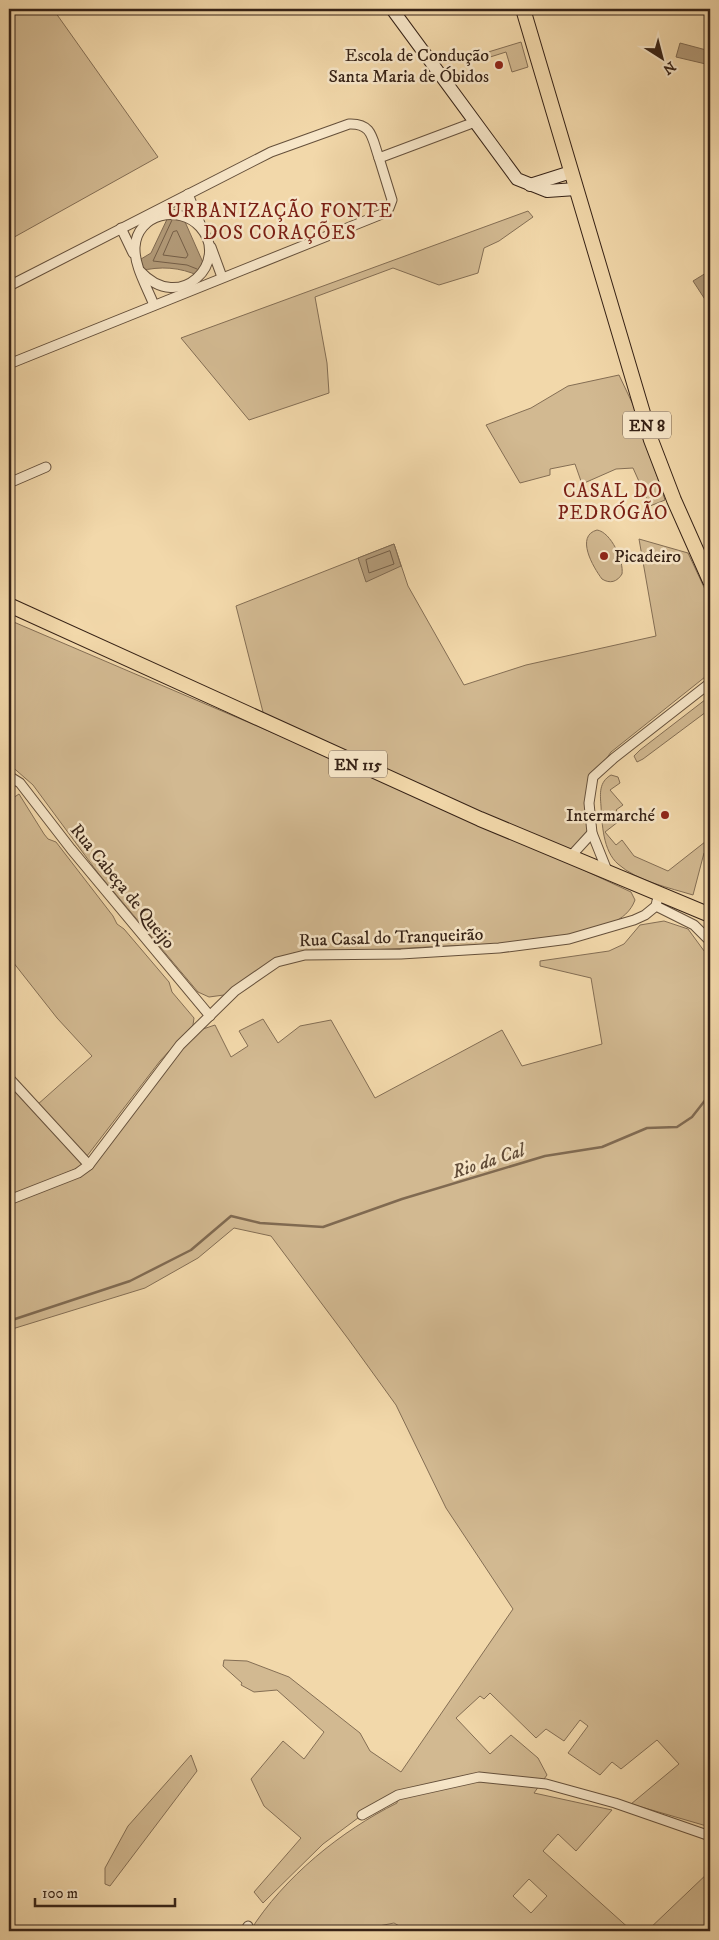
<svg xmlns="http://www.w3.org/2000/svg" width="719" height="1940" font-family="'IM FELL DW Pica',serif">
	<rect width="100%" height="100%" fill="#f2d8aa"/>
	<filter id="stains"><feTurbulence type="fractalNoise" baseFrequency=".004" numOctaves="4"/><feColorMatrix values="0 0 0 0 .2 0 0 0 0 .09 0 0 0 0 .02 0 0 0 .5 -.17"/></filter>
	<radialGradient id="worn" r=".72"><stop offset=".6" stop-color="#630" stop-opacity="0"/><stop offset="1" stop-color="#630" stop-opacity=".3"/></radialGradient>
	<g fill="#d2b991" stroke="#846e54" fill-rule="evenodd">
		<path d="M9 9H53L158 157 9 240Z"/>
		<path d="M521 42 528 67 512 72 506 52 487 58 485 53Z"/>
		<path d="M528 211 533 217 499 241 484 248 478 273 439 285 393 268 315 297 327 363 329 393 249 420 181 338Z"/>
		<path d="M619 375 636 411 665 500 650 506 633 468 616 469 582 484 575 464 550 469V475L520 483 486 425 531 408 568 386Z"/>
		<path d="M597 530C611 532 624 561 622 574 617 582 610 584 602 579 593 567 575 536 597 530Z"/>
		<path d="M639 539 688 553 710 600V673L611 752 593 778 592 833 571 853 264 716 236 606 394 544 408 586 464 685 526 665 656 636Z"/>
		<path d="M9 620 465 815 631 892 635 900C631 911 622 919 611 923 560 943 500 944 446 946 396 949 345 951 294 953L275 960 224 995 209 997 198 992 98 873 33 785 9 764Z"/>
		<path d="M710 696V709L643 759 637 762 634 756 640 750Z"/>
		<path d="M611 775 618 777 620 783 610 790 623 805 616 810 623 818 605 832 616 845 622 840 634 856 668 871 710 838V854L704 853 693 895C670 888 637 881 618 864 603 851 602 824 601 806 600 793 599 782 611 775Z"/>
		<path d="M9 790V796L13 798 19 794 44 834 48 839 56 842 113 916 117 924 124 929 169 982 172 992 194 1018 193 1025 160 1061 87 1156 37 1105 92 1056 57 1018 9 957Z"/>
		<path d="M664 921 688 929 710 959V1827L631 1804 679 1764 657 1740 621 1769 612 1762 600 1775 568 1753 588 1726 580 1720 564 1741 546 1729 536 1738 490 1693 484 1699 480 1696 456 1718 490 1754 511 1735 538 1758 547 1775 534 1793 612 1810 576 1851 558 1834 543 1851 632 1931H408L394 1923 364 1929 363 1931H250C284 1877 341 1831 397 1803L398 1794 362 1815 323 1844 263 1903 254 1892 301 1838 264 1806 251 1779 283 1741 304 1759 324 1732 277 1690 254 1692 241 1685 242 1683 223 1666 224 1660 247 1661 289 1677 360 1733 370 1751 401 1772 513 1609 446 1508 396 1405 349 1340 271 1236 234 1228 198 1258 145 1288 9 1330V1204L80 1176 180 1047 197 1031 215 1025 231 1057 248 1046 239 1031 263 1019 278 1043 300 1026 331 1020 375 1098 502 1030 522 1066 602 1044 591 978 540 966V961L609 951 624 944 640 925ZM529 1879 547 1896 531 1913 513 1896Z"/>
		<path d="M9 1081 83 1163 80 1167 9 1197Z"/>
		<path d="M191 1755 197 1771 110 1886 105 1884V1868L128 1826Z"/>
		<path d="M710 1871V1931H647Z"/>
	</g>
	<g fill="#b29a78" stroke="#806a51">
		<path d="M680 43 710 51V65L676 57Z"/>
		<path d="M170 213 182 215 205 267 199 276C180 267 160 266 140 271L136 262 151 253Z"/>
		<path d="M706 273 710 281V298L706 301 693 281Z"/>
		<path d="M394 544 401 566 366 582 358 558Z"/>
	</g>
	<g fill="none" stroke-linecap="round" stroke-linejoin="round">
		<g stroke="#745e47" stroke-width="1">
			<path d="M172 220 153 261 187 265 197 269"/>
			<path d="M177 231 188 255 186 258 163 255 173 232Z"/>
			<path d="M390 551 394 564 369 573 366 560Z"/>
		</g>
		<path stroke="#806a51" stroke-width="2.5" d="M9 1321 130 1281 191 1250 231 1216 260 1223 323 1227 402 1199 545 1156 602 1147 647 1128 677 1127 692 1117 710 1094"/>
		<defs>
			<g id="street">
				<path d="M188 194 201 226"/>
				<path d="M121 228 133 253"/>
				<path d="M211 247 222 277"/>
				<path d="M140 271C180 315 231 261 200 227 179 204 137 214 135 247 134 266 147 287 154 305"/>
				<path d="M9 286 271 152 349 124C373 123 372 139 379 158L475 122"/>
				<path d="M9 364 382 214 389 208 392 200 379 158"/>
				<path d="M9 483 46 467"/>
				<path d="M12 778 20 783 71 849 210 1016"/>
				<path d="M570 857 592 833"/>
				<path d="M608 873 592 833 589 803 593 777 614 758 710 683"/>
				<path d="M657 901 656 906 694 925 710 941"/>
				<path d="M9 1078 89 1165"/>
				<path d="M9 1200 78 1173 89 1165 180 1045 235 991 277 962 305 955 401 954 499 948 569 939 634 920 645 915 656 906"/>
				<path d="M362 1815 398 1795 479 1777 546 1784 615 1803 710 1836"/>
				<path d="M245 1931 248 1926"/>
			</g>
			<g id="secondary">
				<path d="M392 9 517 179 547 191 576 189"/>
				<path d="M530 185 571 172"/>
			</g>
			<g id="primary">
				<path d="M523 9 651 440 674 500 710 581"/>
				<path d="M9 605 480 819 710 915"/>
			</g>
		</defs>
		<use href="#street" stroke="#65503b" stroke-width="11"/>
		<use href="#secondary" stroke="#362216" stroke-width="14"/>
		<use href="#primary" stroke="#362216" stroke-width="16"/>
		<use href="#street" stroke="#f7e6c8" stroke-width="9"/>
		<use href="#secondary" stroke="#f7e6c8" stroke-width="12"/>
		<use href="#primary" stroke="#f2d8aa" stroke-width="14"/>
	</g>
	<g fill="#8f2418" stroke="#f7e6c8" stroke-width="2">
		<circle cx="499" cy="65" r="5"/>
		<circle cx="604" cy="556" r="5"/>
		<circle cx="665" cy="815" r="5"/>
	</g>
	<g text-anchor="middle" stroke-width="5" stroke-linejoin="round" paint-order="stroke">
		<g fill="#f7e6c8" stroke="#705d4b" stroke-width="1">
			<rect x="623" y="411.5" width="48" height="27" rx="4"/>
			<rect x="329" y="750.5" width="58" height="27" rx="4"/>
		</g>
		<g font-size="16" font-weight="bold" fill="#362216">
			<text x="647" y="431">EN 8</text>
			<text x="358" y="770">EN 115</text>
		</g>
		<g font-size="18" fill="#362216" stroke="#f7e6c8" text-anchor="end">
			<text x="489" y="61">Escola de Condução<tspan x="489" dy="21">Santa Maria de Óbidos</tspan></text>
			<text x="614" y="562" text-anchor="start">Picadeiro</text>
			<text x="655" y="821">Intermarché</text>
		</g>
		<g font-size="18" fill="#362216" stroke="#f7e6c8">
			<text transform="translate(123 886) rotate(51)" y="6">Rua Cabeça de Queijo</text>
			<text transform="translate(391 937) rotate(-2)" y="6">Rua Casal do Tranqueirão</text>
		</g>
		<g font-size="19" letter-spacing="1" fill="#7a1f14" stroke="#f7e6c8">
			<text x="280" y="217">URBANIZAÇÃO FONTE<tspan x="280" dy="22">DOS CORAÇÕES</tspan></text>
			<text x="613" y="497">CASAL DO<tspan x="613" dy="22">PEDRÓGÃO</tspan></text>
		</g>
		<g font-size="19" font-style="italic" fill="#614c38" stroke="#f7e6c8">
			<text transform="translate(488 1160) rotate(-18)" y="7">Rio da Cal</text>
		</g>
	</g>
	<rect width="719" height="1940" fill="none" stroke="#f2d8aa" stroke-width="30"/>
	<rect x="10" y="10" width="699" height="1920" fill="none" stroke="#362216" stroke-width="2.5"/>
	<rect x="15" y="15" width="689" height="1910" fill="none" stroke="#362216"/>
	<g transform="translate(662 58) rotate(144)" stroke="#f7e6c8" stroke-width="4" paint-order="stroke">
	<path d="M0-4L9 19L0 12L-9 19Z" fill="#362216"/>
	<text y="-8" font-size="14" font-weight="bold" text-anchor="middle" fill="#362216">N</text>
	</g>
	<path d="M35 1898v8h140v-8" fill="none" stroke="#362216" stroke-width="2.5"/>
	<text x="42" y="1898" font-size="15" fill="#362216" stroke="#f7e6c8" stroke-width="4" paint-order="stroke">100 m</text>
	<rect width="100%" height="100%" filter="url(#stains)"/>
	<rect width="100%" height="100%" fill="url(#worn)"/>
</svg>
